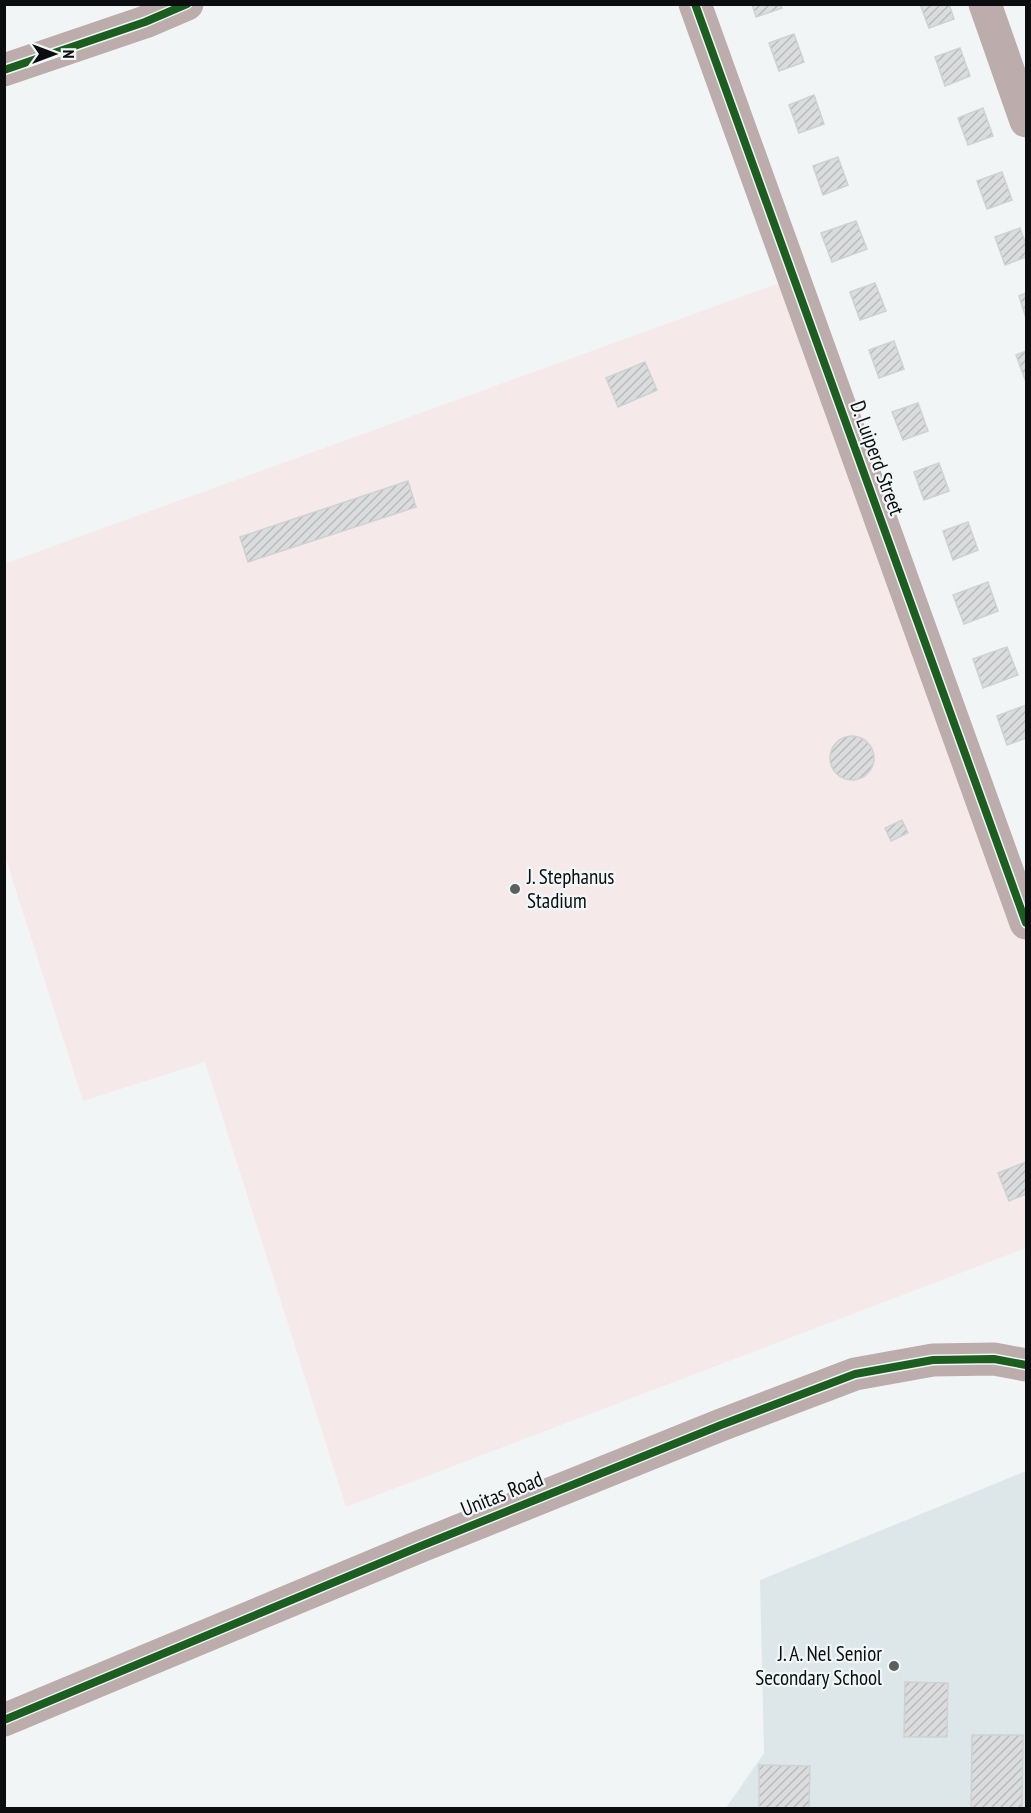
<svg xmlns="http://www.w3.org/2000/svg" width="1031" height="1813" font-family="'PT Sans Narrow',sans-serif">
	<defs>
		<pattern id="building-hatch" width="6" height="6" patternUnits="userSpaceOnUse" patternTransform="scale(1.5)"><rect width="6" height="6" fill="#dadcdd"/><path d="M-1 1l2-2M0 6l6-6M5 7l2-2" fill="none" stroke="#babcbc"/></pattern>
	</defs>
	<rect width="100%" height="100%" fill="#f2f5f6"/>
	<path fill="#dde7e9" d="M1026 1471V1808H726L764 1753 760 1580Z"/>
	<path fill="#f6e9e9" d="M793 278 1026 923V1248L346 1507 205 1062 83 1101 5 856 4 564Z"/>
	<g fill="url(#building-hatch)" stroke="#cfd2d2" stroke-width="1.5">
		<path d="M752 4H780L782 8 756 17Z"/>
		<path d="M920 4H949L954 19 929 28Z"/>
		<path d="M794 34 804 62 779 71 769 43Z"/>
		<path d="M960 48 970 76 945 86 935 57Z"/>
		<path d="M814 95 824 124 799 133 789 105Z"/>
		<path d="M983 108 993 136 968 145 958 118Z"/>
		<path d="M838 157 848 185 823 195 813 166Z"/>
		<path d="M1002 172 1012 200 987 209 977 181Z"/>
		<path d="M856 221 867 249 832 262 821 233Z"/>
		<path d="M1020 228 1026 245V257L1005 265 995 237Z"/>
		<path d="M875 283 886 311 860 320 850 292Z"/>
		<path d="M1026 293V318L1019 296Z"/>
		<path d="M894 341 904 369 879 378 869 350Z"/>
		<path d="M1026 351V382L1016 355Z"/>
		<path d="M645 362 657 390 618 407 606 378Z"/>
		<path d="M918 403 928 431 903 440 892 412Z"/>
		<path d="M939 463 949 491 924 500 914 472Z"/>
		<path d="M408 481 416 507 248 562 240 537Z"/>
		<path d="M968 522 978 550 953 560 943 531Z"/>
		<path d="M988 582 998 611 964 624 953 595Z"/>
		<path d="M1007 647 1018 675 983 688 973 659Z"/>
		<path d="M1026 705V738L1007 745 997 716Z"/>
		<circle cx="852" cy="758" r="22"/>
		<path d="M902 820 908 833 891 841 885 828Z"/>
		<path d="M1026 1162V1194L1009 1201 998 1173Z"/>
		<path d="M905 1682 948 1683 947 1737H904Z"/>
		<path d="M972 1735H1023L1022 1808H971Z"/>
		<path d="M759 1765 810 1766 809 1808H759Z"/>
	</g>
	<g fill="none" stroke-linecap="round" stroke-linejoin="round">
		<g stroke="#bcadac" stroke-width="33">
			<path d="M695 4 1026 923"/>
			<path d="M985 4 1026 121"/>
			<path d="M4 70 145 22 187 4"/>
			<path d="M4 1720 421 1546 721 1425 855 1374 933 1360 994 1359 1026 1365"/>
		</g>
		<defs>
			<g id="cycleway">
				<path d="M695 4 1026 923"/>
				<path d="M4 70 145 22 187 4"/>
				<path d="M4 1720 421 1546 721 1425 855 1374 933 1360 994 1359 1026 1365"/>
			</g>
		</defs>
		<use href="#cycleway" stroke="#f1f6f7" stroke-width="11"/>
		<use href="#cycleway" stroke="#1b5e20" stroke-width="8"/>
	</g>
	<g fill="#5c5e5f" stroke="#f1f6f7" stroke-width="2">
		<circle cx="515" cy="889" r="6"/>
		<circle cx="894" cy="1666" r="6"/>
	</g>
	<g text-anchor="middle" stroke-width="4.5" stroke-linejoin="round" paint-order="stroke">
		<g font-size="21" fill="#0c0d0e" stroke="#f1f6f7">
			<text transform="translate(877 458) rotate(70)" y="7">D. Luiperd Street</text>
			<text transform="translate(502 1494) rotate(-22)" y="7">Unitas Road</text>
		</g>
		<g font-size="21" fill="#0c0d0e" stroke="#f1f6f7" text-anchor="start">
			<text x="527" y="884">J. Stephanus<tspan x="527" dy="24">Stadium</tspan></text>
			<text x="882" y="1661" text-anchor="end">J. A. Nel Senior<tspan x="882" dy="24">Secondary School</tspan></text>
		</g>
	</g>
	<rect width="1031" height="1813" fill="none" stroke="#0c0d0e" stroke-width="12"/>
	<g transform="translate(54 54) rotate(90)" stroke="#f1f6f7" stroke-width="4.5" paint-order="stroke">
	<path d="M0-4.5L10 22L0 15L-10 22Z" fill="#0c0d0e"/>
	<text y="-9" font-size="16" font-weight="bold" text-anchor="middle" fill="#0c0d0e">N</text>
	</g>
</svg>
